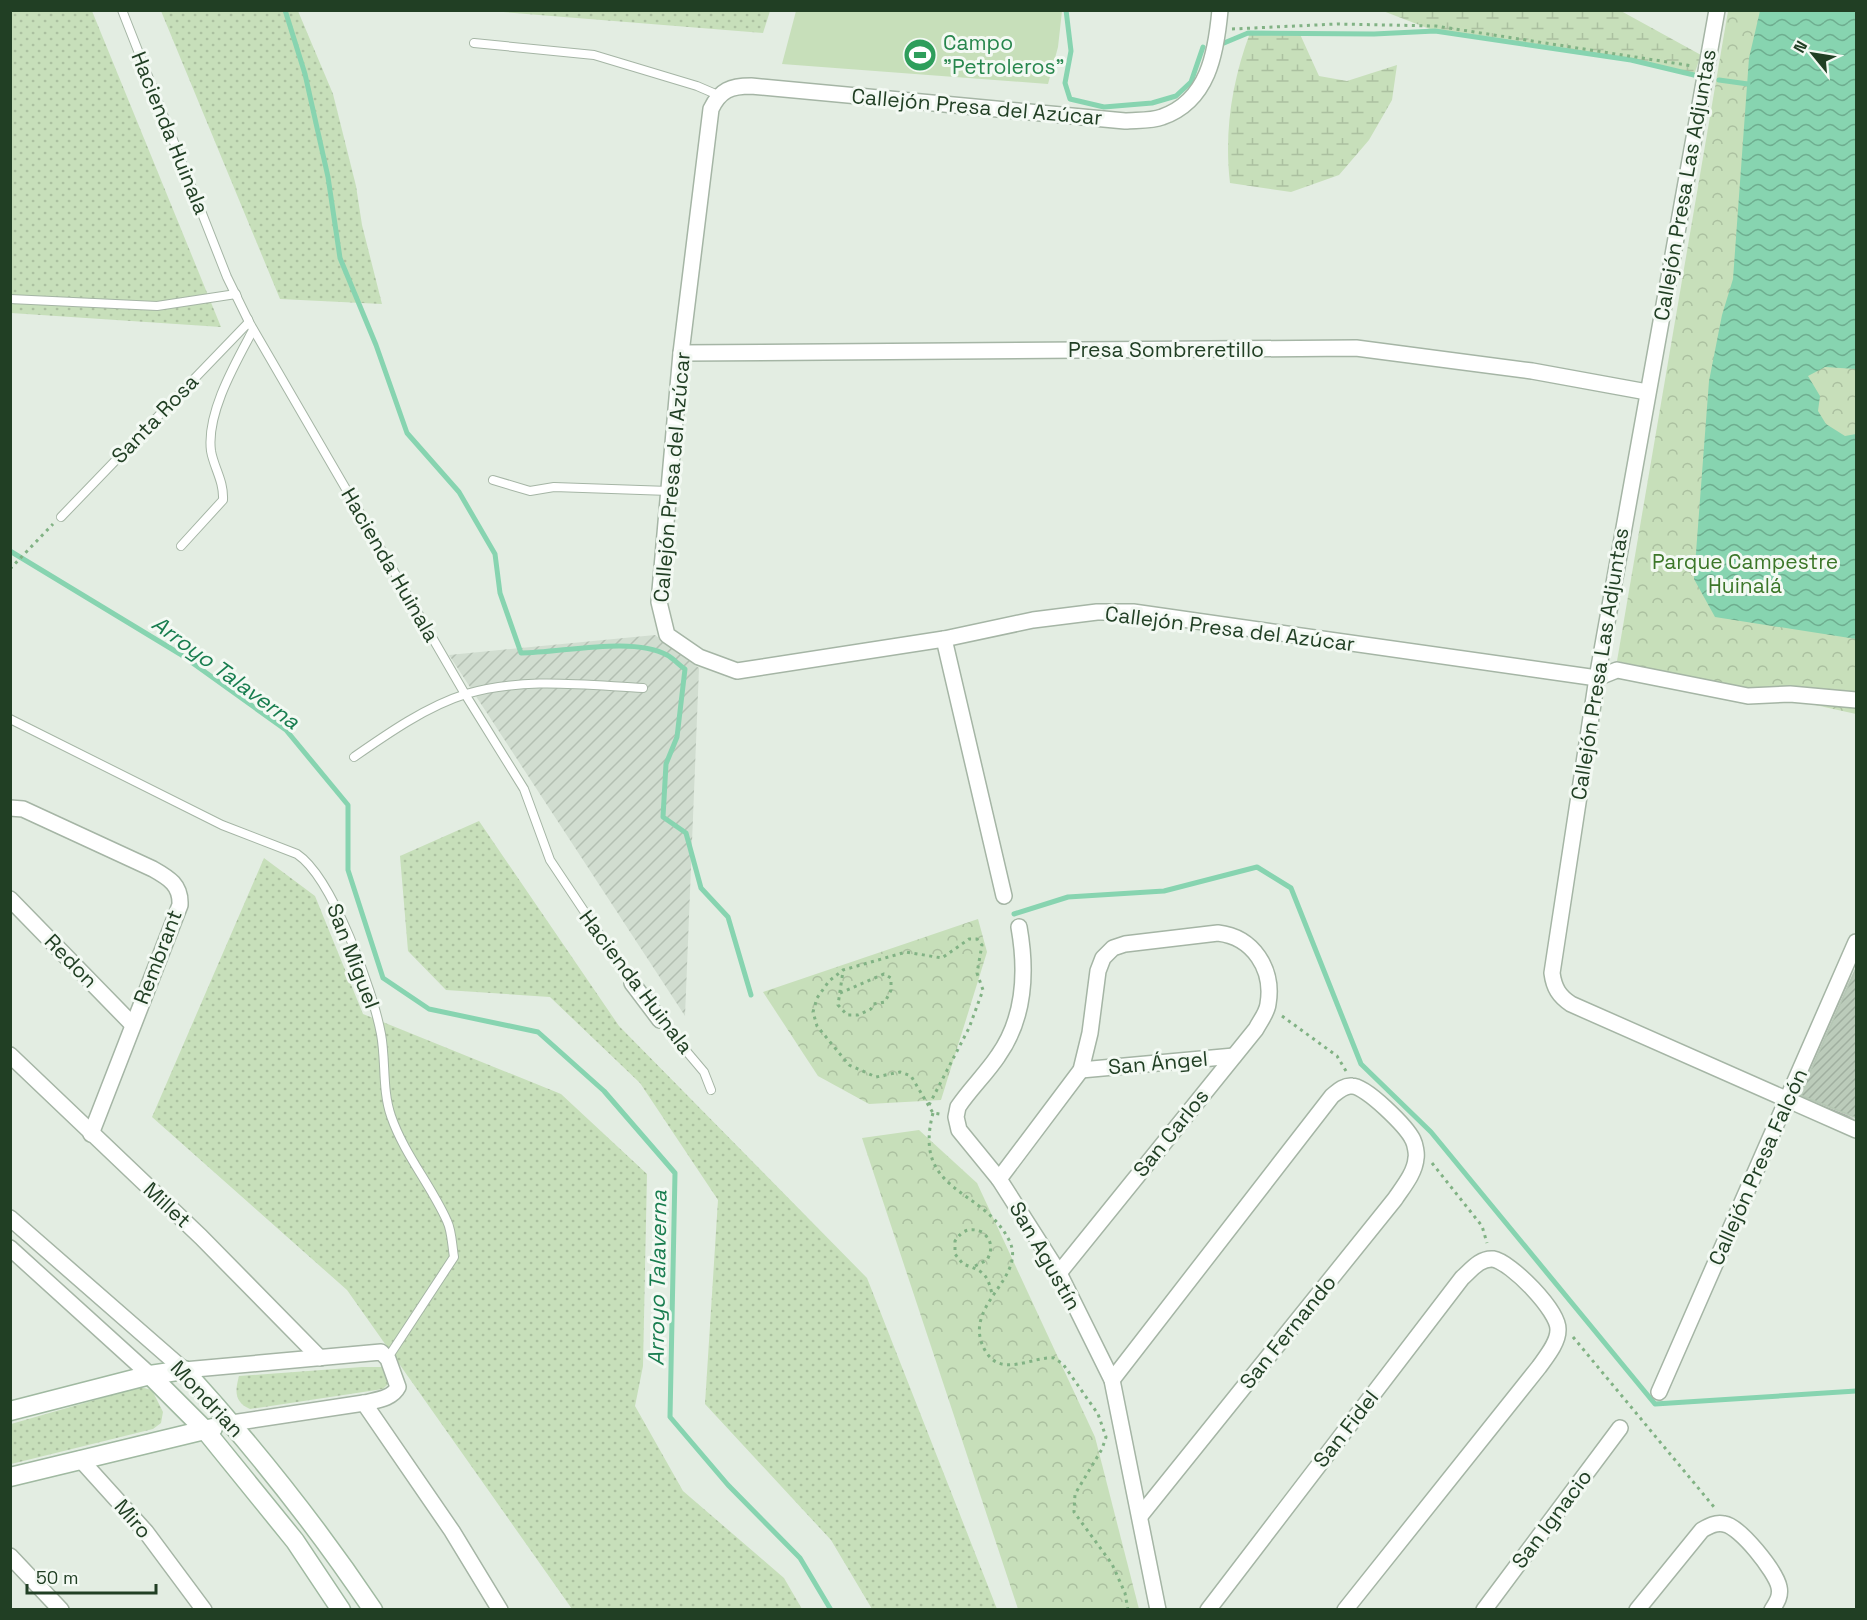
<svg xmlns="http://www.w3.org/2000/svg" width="1867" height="1620" font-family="'Space Grotesk',sans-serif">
	<defs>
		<pattern id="industrial-furrows" width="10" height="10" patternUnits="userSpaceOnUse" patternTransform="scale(1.5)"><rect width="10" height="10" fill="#d1ddd0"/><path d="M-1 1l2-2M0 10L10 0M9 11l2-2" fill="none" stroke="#b3bfb2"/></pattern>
		<pattern id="grass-dots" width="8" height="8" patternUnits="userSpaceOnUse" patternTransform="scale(1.5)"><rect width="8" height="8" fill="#c7dfba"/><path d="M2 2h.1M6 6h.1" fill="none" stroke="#abc0a0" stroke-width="1.8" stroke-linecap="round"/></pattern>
		<pattern id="forest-crowns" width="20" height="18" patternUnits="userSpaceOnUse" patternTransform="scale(1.5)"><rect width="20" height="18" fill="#c7dfba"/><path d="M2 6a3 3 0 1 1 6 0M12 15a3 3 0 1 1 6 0" fill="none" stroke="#abc0a0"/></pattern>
		<pattern id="wetland-marsh" width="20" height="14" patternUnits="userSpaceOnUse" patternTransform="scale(1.5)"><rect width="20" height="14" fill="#c7dfba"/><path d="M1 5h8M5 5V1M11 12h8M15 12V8" fill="none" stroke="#abc0a0"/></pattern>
		<pattern id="water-waves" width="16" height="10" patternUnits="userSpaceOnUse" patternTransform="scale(1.5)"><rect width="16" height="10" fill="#87d4b0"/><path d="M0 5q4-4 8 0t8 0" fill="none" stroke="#6ead8f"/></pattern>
		<pattern id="building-hatch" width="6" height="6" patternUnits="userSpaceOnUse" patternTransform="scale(1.5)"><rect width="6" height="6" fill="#bbcbba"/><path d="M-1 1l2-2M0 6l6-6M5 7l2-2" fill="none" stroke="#a0afa0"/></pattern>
		<filter id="shadow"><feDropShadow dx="-5.5" dy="5.5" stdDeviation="3" flood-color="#0004"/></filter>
	</defs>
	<rect width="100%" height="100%" fill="#e3ede2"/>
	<path fill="url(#industrial-furrows)" d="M655 635 699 668 685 1016 449 655Z"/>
	<g fill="url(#grass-dots)">
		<path d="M10 11H92L221 327 11 313Z"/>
		<path d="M161 11H298L333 94 356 186 362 225 382 304 280 299Z"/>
		<path d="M490 11H770L763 33Z"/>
		<path d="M479 821 619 1026 867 1278 997 1609H872L831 1540 705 1404 718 1200 640 1083 550 997 446 990 408 951 400 856Z"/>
		<path d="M264 858 315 896 363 1014 561 1094 647 1174 643 1366 635 1406 683 1491 784 1578 802 1609H572L347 1290 152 1117Z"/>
		<path d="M362 1367H382L388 1375 389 1383 383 1389 250 1409C234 1402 235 1391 239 1376Z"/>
		<path d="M140 1387 152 1390 163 1412 161 1423 153 1429 11 1464V1424Z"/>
	</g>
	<g fill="url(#forest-crowns)">
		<path d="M1728 11H1856V714L1617 661Z"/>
		<path d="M978 919 987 952 941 1100 869 1104 818 1076 763 992Z"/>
		<path d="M919 1130 977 1183 1095 1437 1139 1609H1018L862 1138Z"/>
	</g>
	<g fill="url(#wetland-marsh)">
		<path d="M1383 11H1621L1701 55 1694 75 1631 60 1435 31Z"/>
		<path d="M1299 32 1319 76 1347 81 1397 65 1392 100 1369 140 1339 175 1291 192 1230 183C1224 132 1232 81 1250 33Z"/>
	</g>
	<path fill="#c7dfba" d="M796 11V10L1062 11 1058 47 1048 84 782 64Z"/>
	<path fill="url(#water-waves)" d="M1760 11H1856V369L1825 367 1808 376 1820 396 1818 411 1826 424 1845 436 1856 434V639L1715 617 1694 579 1709 381 1722 315 1733 279 1749 58Z"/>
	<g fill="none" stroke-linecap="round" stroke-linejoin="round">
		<g stroke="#87d4b0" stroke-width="5">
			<path d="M285 10 305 74 328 177 340 258 376 345 407 433 459 492 495 554 500 593 521 653C561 653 632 636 667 655 673 658 679 665 685 669L677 737 666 764 663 817 686 833 701 888 728 917 751 995"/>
			<path d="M1066 10 1071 51 1065 83 1070 99 1104 107 1152 103 1176 96 1191 82 1203 47"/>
			<path d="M1224 43 1248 33 1374 34 1435 31 1631 60 1694 75"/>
			<path d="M1719 80 1748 84"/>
			<path d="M10 551 180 654 286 730 348 805V870L383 978 429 1009 538 1032 604 1091 675 1173 670 1417 728 1485 800 1558 831 1610"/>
			<path d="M1014 914 1068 897 1164 891 1257 867 1291 888 1361 1064 1431 1132 1655 1404 1856 1391"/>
		</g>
	</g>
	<path fill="url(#building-hatch)" stroke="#b5c7b4" stroke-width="1.5" filter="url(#shadow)" d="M1857 966V1118L1800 1095Z"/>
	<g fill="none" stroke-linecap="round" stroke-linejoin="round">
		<defs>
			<g id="lane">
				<path d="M122 10 227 277 249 322 465 694 524 789 550 860 632 983"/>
				<path d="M474 43 594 55 697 86 718 95"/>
				<path d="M10 299 157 306 236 294 237 297"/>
				<path d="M493 480 530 491 554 487 669 491"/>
				<path d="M61 517 249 322 248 319"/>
				<path d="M181 546 223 500C224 481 214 468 211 451 206 413 236 362 253 330"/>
				<path d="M10 719 222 825 297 854C333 878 373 991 381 1034 386 1061 382 1090 391 1116 404 1154 431 1185 447 1221 452 1231 452 1246 454 1257L391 1353"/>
				<path d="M354 757C387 734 427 706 466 694 523 677 584 685 643 688"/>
				<path d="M660 1020 704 1072 711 1090"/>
			</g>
			<g id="street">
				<path d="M1220 10C1216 54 1208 101 1162 117 1152 121 1137 120 1125 121L751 86C731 86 720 90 711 109L681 353 659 602 667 635 699 657 737 671 944 639 1033 620 1097 612H1133L1597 678 1617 670 1748 696 1790 694 1856 700"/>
				<path d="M1717 10 1597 678 1552 973C1554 988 1559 996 1571 1004L1856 1130"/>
				<path d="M681 353 1356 348 1532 371 1647 392"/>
				<path d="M944 639 1004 896"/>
				<path d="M10 808 23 809 153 869C169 878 181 885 180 905L91 1134"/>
				<path d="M10 899 132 1024"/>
				<path d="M1019 927C1027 972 1025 1018 998 1056 986 1074 970 1089 958 1107L956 1117 959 1130 999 1179 1059 1273 1112 1380 1158 1610"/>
				<path d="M632 983 660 1020"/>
				<path d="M10 1055 201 1237 320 1358"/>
				<path d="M1081 1070 1234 1056"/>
				<path d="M999 1179 1081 1070 1090 1033 1098 971 1103 958 1113 948 1125 944 1218 933C1253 937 1274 969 1268 1004 1267 1013 1260 1021 1256 1029L1059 1273"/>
				<path d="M10 1218 184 1370 381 1352 388 1359 398 1387C392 1399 376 1400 364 1403L232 1423"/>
				<path d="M10 1248 150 1375"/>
				<path d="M1112 1380 1332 1096C1337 1092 1344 1085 1352 1086 1366 1086 1407 1127 1413 1140 1415 1144 1417 1154 1416 1158 1415 1173 1403 1187 1395 1199L1140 1516"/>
				<path d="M1659 1392 1856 942"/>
				<path d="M364 1403 452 1531 500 1610"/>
				<path d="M80 1459 146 1532 204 1610"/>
				<path d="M10 1556 61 1610"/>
				<path d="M1208 1610 1462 1278C1471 1270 1480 1258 1493 1259 1511 1262 1559 1311 1558 1330 1558 1343 1546 1357 1539 1367L1345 1610"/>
				<path d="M1484 1610 1620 1428"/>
				<path d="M1637 1610 1702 1530C1709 1526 1716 1522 1724 1524 1740 1526 1776 1572 1779 1587 1781 1596 1777 1602 1772 1610"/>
			</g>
			<g id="secondary">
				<path d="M150 1375 205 1430 295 1541 341 1610"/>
				<path d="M10 1411 150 1375 184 1370C252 1445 316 1525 373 1610"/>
				<path d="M10 1477 213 1428"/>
			</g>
		</defs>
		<use href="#lane" stroke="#a5b5a5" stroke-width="10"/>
		<use href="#street" stroke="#a5b5a5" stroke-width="18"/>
		<use href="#secondary" stroke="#a0b9a1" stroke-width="21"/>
		<g stroke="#81b284" stroke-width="3" stroke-dasharray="3 4.5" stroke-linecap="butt">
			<path d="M1232 29 1337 24 1436 26 1693 66"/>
			<path d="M10 569 53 524"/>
			<path d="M840 993 884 974 891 978V990L885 1002 873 1004 871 1009 858 1015H847L838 1005 843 971"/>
			<path d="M1282 1016 1337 1056 1346 1071"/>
			<path d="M929 1105 969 1028 983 990 977 973 982 945 977 939H969L942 958 906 952 843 970 829 981 817 998 813 1012 817 1026 849 1065 876 1077 900 1072 911 1076 933 1113 940 1114"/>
			<path d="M933 1113C912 1193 982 1187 1009 1240 1029 1279 958 1306 986 1352 1002 1378 1033 1356 1054 1358L1063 1364 1098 1414 1106 1437 1102 1449 1075 1494 1074 1512 1112 1564 1125 1593 1128 1610"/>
			<path d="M1432 1163 1482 1226 1487 1243"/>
			<path d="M975 1266 987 1260C993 1249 992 1240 982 1232 970 1227 962 1230 955 1241V1254L963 1264C982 1271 987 1272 992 1294"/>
			<path d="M1573 1337 1714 1507"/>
		</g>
		<use href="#lane" stroke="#fff" stroke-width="8"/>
		<use href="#street" stroke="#fff" stroke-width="15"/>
		<use href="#secondary" stroke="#fff" stroke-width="18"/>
	</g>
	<defs>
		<symbol id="stadium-disc" viewBox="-11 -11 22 22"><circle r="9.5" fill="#2e9e5b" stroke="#f3f9f3"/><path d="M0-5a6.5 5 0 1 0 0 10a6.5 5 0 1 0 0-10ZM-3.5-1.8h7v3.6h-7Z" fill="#fff"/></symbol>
	</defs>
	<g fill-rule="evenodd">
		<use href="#stadium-disc" x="901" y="36" width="38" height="38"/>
	</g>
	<g text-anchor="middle" stroke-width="6" stroke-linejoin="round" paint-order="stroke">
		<g font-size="21" fill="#27864d" stroke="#f3f9f3" text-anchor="start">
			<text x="943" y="50">Campo<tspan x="943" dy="24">"Petroleros"</tspan></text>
		</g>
		<g font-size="21" fill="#213f24" stroke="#f3f9f3">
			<text transform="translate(977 107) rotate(5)" y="7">Callejón Presa del Azúcar</text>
			<text transform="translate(170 133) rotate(68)" y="7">Hacienda Huinala</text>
			<text transform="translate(1685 185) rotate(-80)" y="7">Callejón Presa Las Adjuntas</text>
			<text x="1166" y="357">Presa Sombreretillo</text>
			<text transform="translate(155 419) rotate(-46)" y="7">Santa Rosa</text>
			<text transform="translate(672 477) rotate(-85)" y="7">Callejón Presa del Azúcar</text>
			<text transform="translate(390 565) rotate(60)" y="7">Hacienda Huinala</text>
			<text transform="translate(1230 629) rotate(7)" y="7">Callejón Presa del Azúcar</text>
			<text transform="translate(1600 664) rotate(-81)" y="7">Callejón Presa Las Adjuntas</text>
			<text transform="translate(353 956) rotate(69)" y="7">San Miguel</text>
			<text transform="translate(158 957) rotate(-69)" y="7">Rembrant</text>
			<text transform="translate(71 961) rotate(46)" y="7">Redon</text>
			<text transform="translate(636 982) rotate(53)" y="7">Hacienda Huinala</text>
			<text transform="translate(1158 1063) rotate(-5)" y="7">San Ángel</text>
			<text transform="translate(1171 1133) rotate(-51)" y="7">San Carlos</text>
			<text transform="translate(1758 1167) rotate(-66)" y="7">Callejón Presa Falcón</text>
			<text transform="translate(167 1205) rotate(43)" y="7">Millet</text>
			<text transform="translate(1045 1256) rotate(60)" y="7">San Agustín</text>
			<text transform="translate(1288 1332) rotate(-51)" y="7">San Fernando</text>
			<text transform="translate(207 1399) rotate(47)" y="7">Mondrian</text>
			<text transform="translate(1346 1429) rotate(-52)" y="7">San Fidel</text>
			<text transform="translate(133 1519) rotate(49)" y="7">Miro</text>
			<text transform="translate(1552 1519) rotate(-53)" y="7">San Ignacio</text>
		</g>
		<g font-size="21" fill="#3c7729" stroke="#f3f9f3">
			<text x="1745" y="569">Parque Campestre<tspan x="1745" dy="24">Huinalá</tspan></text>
		</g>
		<g font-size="22" font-style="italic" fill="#187d4f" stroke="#f3f9f3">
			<text transform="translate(226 672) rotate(36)" y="8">Arroyo Talaverna</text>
			<text transform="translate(657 1278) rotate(-89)" y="8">Arroyo Talaverna</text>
		</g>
	</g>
	<rect width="1867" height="1620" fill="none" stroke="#213f24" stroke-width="24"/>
	<g transform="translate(1813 54) rotate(300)" stroke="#f3f9f3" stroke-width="4.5" paint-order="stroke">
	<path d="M0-4.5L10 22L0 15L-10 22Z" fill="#213f24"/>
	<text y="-9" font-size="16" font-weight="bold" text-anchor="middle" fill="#213f24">N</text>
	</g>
	<path d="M27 1584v9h129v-9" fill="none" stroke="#213f24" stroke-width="3"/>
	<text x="36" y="1584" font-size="18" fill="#213f24" stroke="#f3f9f3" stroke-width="4.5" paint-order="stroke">50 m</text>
</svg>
